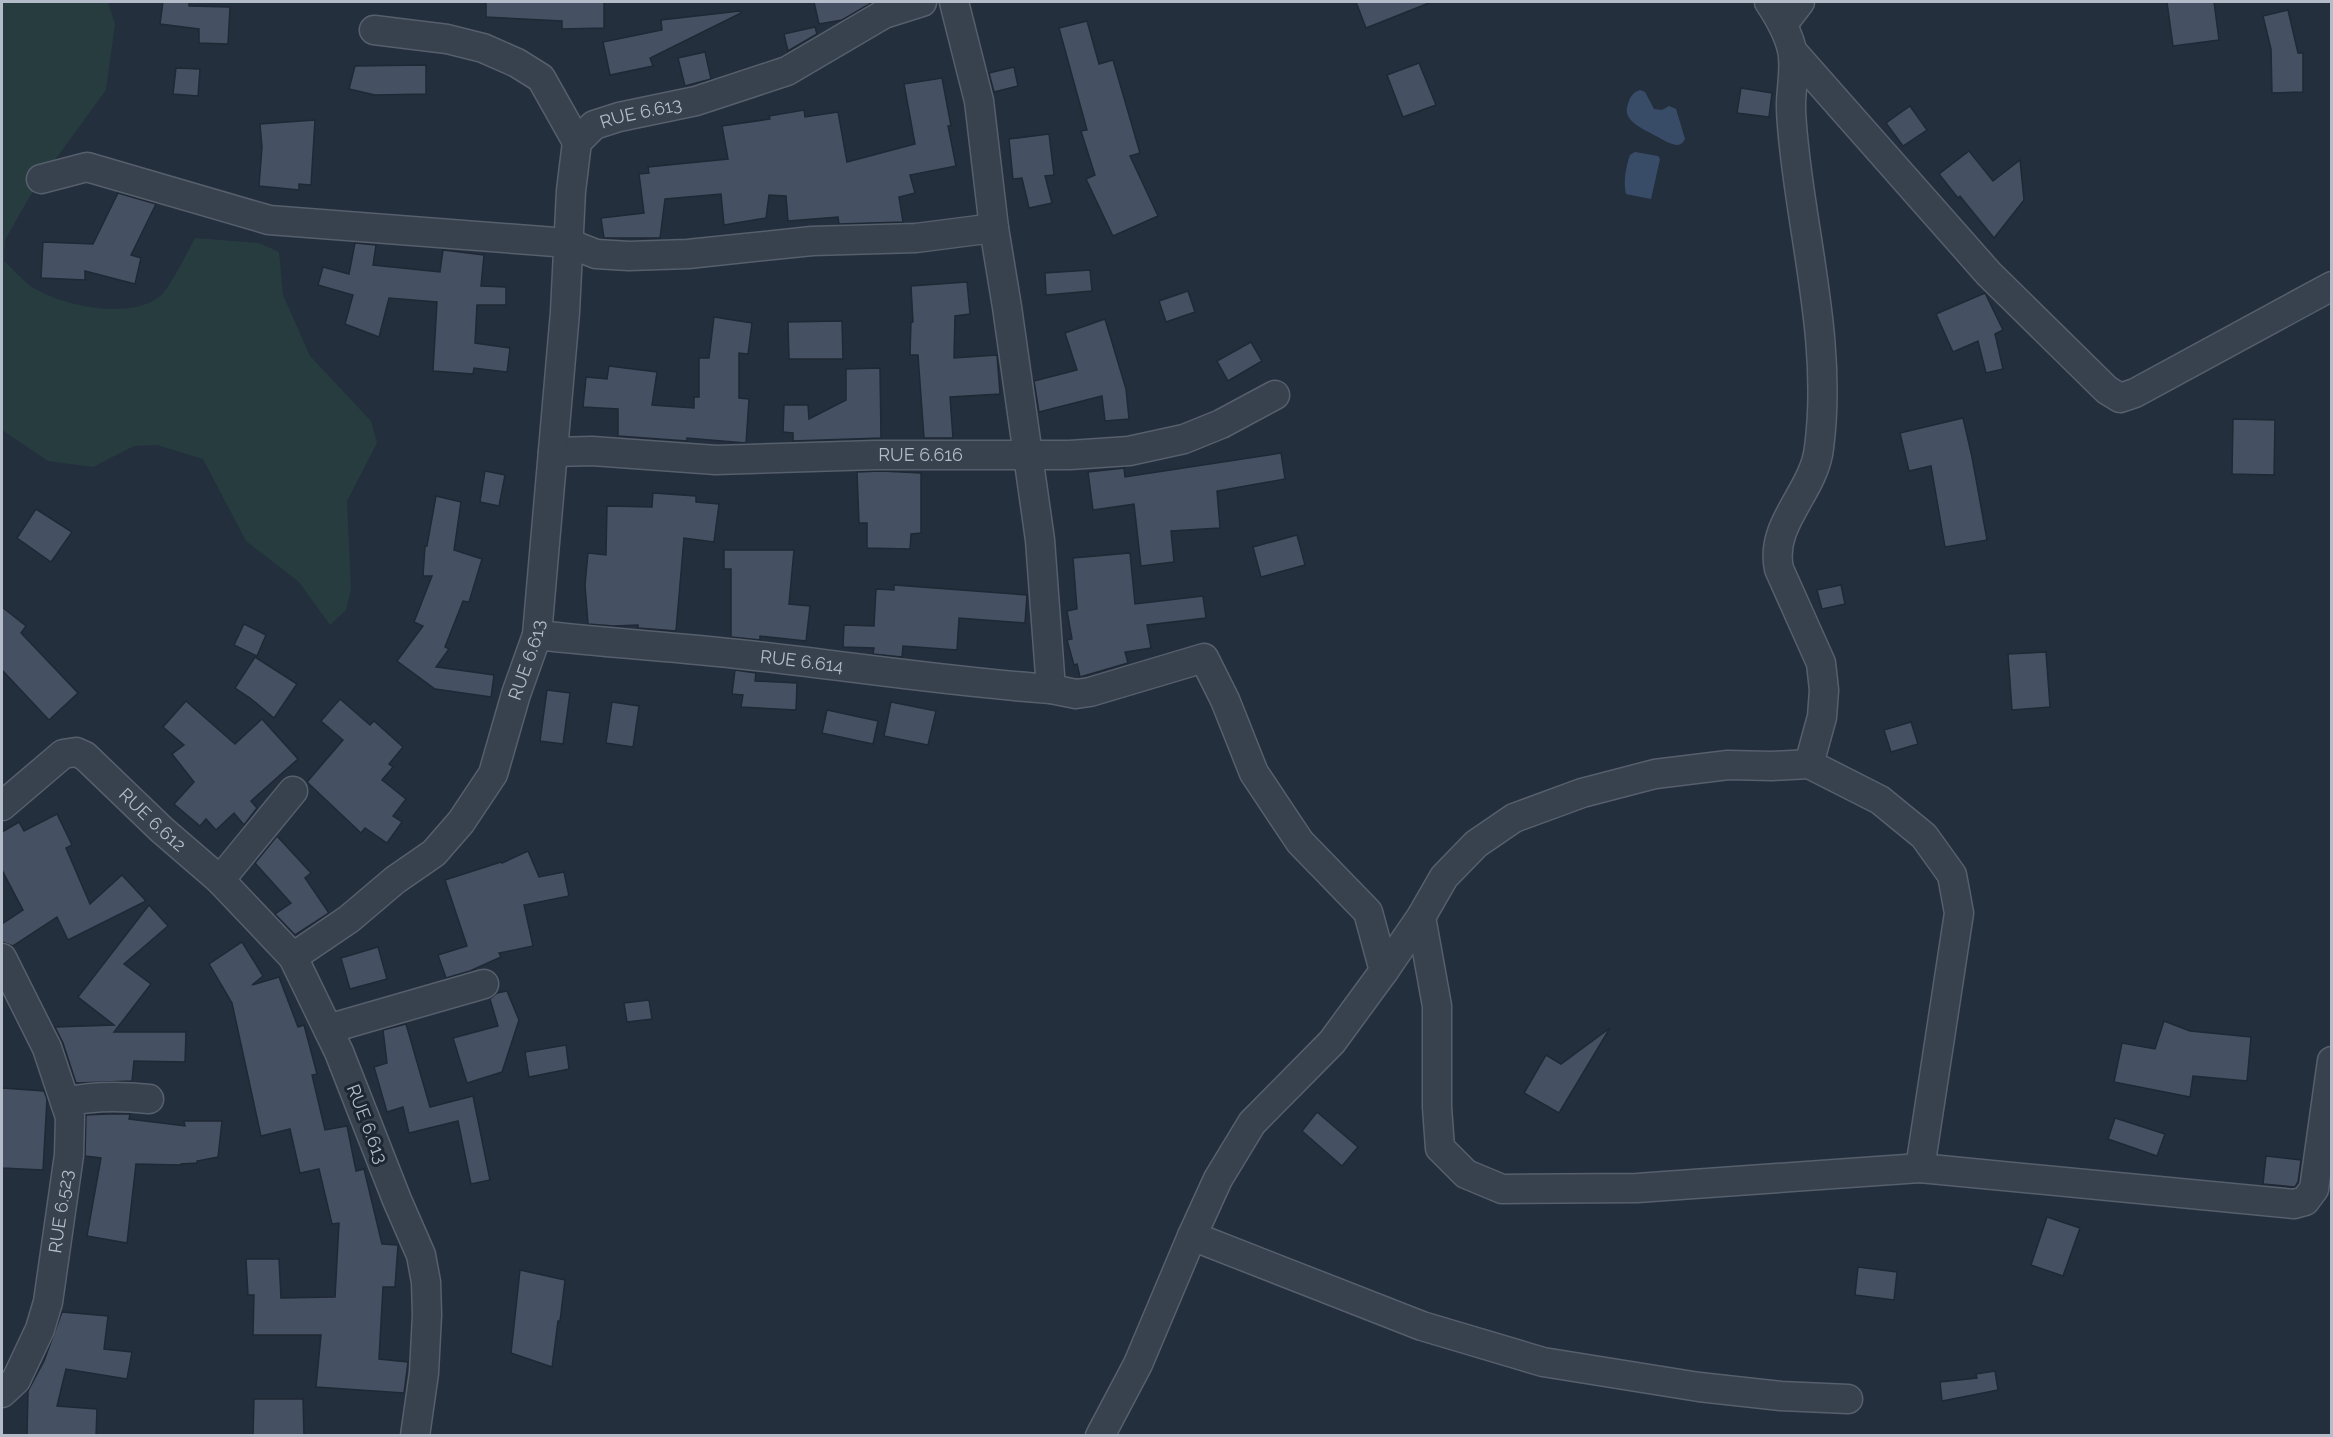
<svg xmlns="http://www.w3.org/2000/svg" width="2333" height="1437" font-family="Raleway,sans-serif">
	<rect width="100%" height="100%" fill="#242f3e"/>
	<path fill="#263c3f" d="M2 2H108L115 24 106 90 41 179 27 201 5 240 4 261C15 271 26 285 39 291 69 307 131 319 159 297 169 290 188 251 195 238L259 243 279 252 283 295 310 356 371 421 377 443 347 501 351 589 346 610 330 625 299 582 246 541 203 459 157 445 134 446 93 467 48 461 2 430Z"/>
	<g fill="#394c67">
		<path d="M1640 90 1645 92 1654 109 1662 110 1669 106 1676 109 1685 139C1683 142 1682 144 1678 145 1671 145 1662 139 1656 136 1644 129 1621 121 1628 104 1630 97 1633 92 1640 90Z"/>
		<path d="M1635 152 1658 156 1660 159 1651 199 1626 194C1623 181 1626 167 1630 155Z"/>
	</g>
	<g fill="#455162" stroke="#1f2835" stroke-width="1.5">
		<path d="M163 2H189V6L230 7 228 44 199 43V29L160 24Z"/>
		<path d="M486 2H604V28L562 29V21L486 17Z"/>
		<path d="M814 2H873L842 20 819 24Z"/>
		<path d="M1356 2H1429V3L1366 28Z"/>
		<path d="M2167 2H2214L2219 40 2173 46Z"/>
		<path d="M2288 10 2298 53H2303V92L2272 93 2271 49 2263 16Z"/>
		<path d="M740 11 741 13 650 58 653 66 610 75 603 42 662 30 661 20Z"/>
		<path d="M1087 21 1099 64 1113 60 1140 153 1130 156 1158 216 1113 236 1086 179 1095 175 1081 131 1087 130 1059 28Z"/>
		<path d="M815 27 817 34 788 51 784 34Z"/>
		<path d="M705 52 711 79 685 86 678 58Z"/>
		<path d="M1419 63 1436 105 1403 117 1387 75Z"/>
		<path d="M426 65V94L375 95 349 89 355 66Z"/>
		<path d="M1014 67 1018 86 994 92 989 73Z"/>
		<path d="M176 68 200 69 198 96 173 94Z"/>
		<path d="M942 78 951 126H948L956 166 910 175 915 193 899 197 903 222 839 224 838 217 788 221 786 196 769 195 766 218 724 225 721 194 665 199 660 238H604L601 218 644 213 639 174 649 173 648 167 728 159 722 126 770 119 769 116 804 110 805 117 838 112 847 162 915 144 904 84Z"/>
		<path d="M1741 88 1772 93 1769 117 1737 113Z"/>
		<path d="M1910 106 1927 130 1903 146 1886 123Z"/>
		<path d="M315 120 311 185 299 184V190L259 186 262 147 260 124Z"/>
		<path d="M1049 134 1054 175 1045 176 1052 203 1029 208 1022 178 1013 179 1009 139Z"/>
		<path d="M1969 151 1993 181 2020 160 2024 200 1994 238 1960 196 1958 198 1939 174Z"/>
		<path d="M118 193 156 204 131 255 141 258 135 284 85 271V280L41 278 43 242 93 244Z"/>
		<path d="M355 243 376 245 373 265 440 272 443 250 484 255 481 286 506 287V305H477L475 343 510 348 507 372 474 368 473 374 433 371 437 302 389 298 379 337 345 324 353 295 318 285 323 267 349 274Z"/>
		<path d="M1090 270 1092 291 1046 295 1045 273Z"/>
		<path d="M967 282 970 314 955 316 954 358 997 355 1000 394 950 397 953 438H924L918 355H910L911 322H913L911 286Z"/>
		<path d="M1188 291 1195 312 1166 322 1159 301Z"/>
		<path d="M1985 293 2003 330 1995 334 2003 369 1986 373 1978 341 1953 352 1936 314Z"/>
		<path d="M714 317 752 323 748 354 739 353V398L749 399 746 443 687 438V441L618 436V409L583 407 586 377 607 379 609 366 657 372 652 405 694 408V397H699V358H709Z"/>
		<path d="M1105 319 1126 389 1129 419 1105 421 1102 396 1039 412 1034 381 1077 370 1065 333Z"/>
		<path d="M842 321 843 359H789L788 322Z"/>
		<path d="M1251 342 1262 361 1228 381 1217 361Z"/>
		<path d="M880 368 881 438 793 441V433L783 432 784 405H808L809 419 846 400V369Z"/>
		<path d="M1963 418 1972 457 1987 540 1945 547 1931 466 1909 471 1900 433Z"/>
		<path d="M2233 419 2275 420 2274 475 2232 474Z"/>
		<path d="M1281 453 1285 479 1217 491 1220 528 1171 531 1174 562 1141 566 1134 504 1093 510 1088 472 1124 468 1125 477Z"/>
		<path d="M485 471 505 475 499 506 480 502Z"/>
		<path d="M881 471 921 473V533L911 534 910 549 867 548V523H859L857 472Z"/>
		<path d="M653 493 696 496V502L719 504 714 542 684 538 676 631 638 628V625L614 626 588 624 585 585 588 553 606 555 607 506 652 507Z"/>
		<path d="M436 496 461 502 454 550 482 559 469 602 463 601 445 647 449 649 436 667 494 675 491 697 435 689 397 661 423 626 414 622 432 576H423L425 546H427Z"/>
		<path d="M36 509 72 532 51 562 17 538Z"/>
		<path d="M1297 535 1305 565 1261 577 1253 547Z"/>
		<path d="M724 550H794L789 604 810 606 806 641 760 636V640L731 637V569H724Z"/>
		<path d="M1130 553 1135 604 1203 596 1206 618 1147 625 1151 648 1125 652 1128 663 1080 677 1077 664 1074 665 1067 640 1072 639 1067 611 1077 609 1073 558Z"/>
		<path d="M894 585 1027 595 1025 623 959 618 957 650 903 646 902 657 873 654 874 648 843 647 844 625 874 626 876 589 894 590Z"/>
		<path d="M1841 585 1845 604 1822 609 1817 590Z"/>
		<path d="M2 607 26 626 21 633 78 693 49 720 2 670Z"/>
		<path d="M244 624 266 635 257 656 234 645Z"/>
		<path d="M2046 652 2050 707 2012 710 2008 654Z"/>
		<path d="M255 657 297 684 274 718 250 698 235 688Z"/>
		<path d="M735 670 756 673 755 681 797 683 796 710 741 707 743 695 732 694Z"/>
		<path d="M547 690 570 693 563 744 540 741Z"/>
		<path d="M340 699 370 725 374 721 403 747 389 764 393 767 382 780 406 799 393 816 402 822 387 843 365 828 361 833 307 782 343 740 321 721Z"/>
		<path d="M186 701 235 744 262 719 298 759 251 801 257 808 244 825 234 813 216 830 206 819 200 826 174 804 194 782 172 754 184 745 163 727Z"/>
		<path d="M612 702 639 706 633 747 606 743Z"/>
		<path d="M891 702 936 711 928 745 884 736Z"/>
		<path d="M827 710 878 721 873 744 822 733Z"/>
		<path d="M1911 722 1918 744 1891 752 1884 730Z"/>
		<path d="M57 814 72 845 66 848 90 904 122 875 146 901 68 940 57 917 13 946 2 942V924L23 910 2 870V832L19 822 24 831Z"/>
		<path d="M277 836 311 873 305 878 329 913 295 935 275 914 291 903 255 863Z"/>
		<path d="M528 851 539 877 564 872 569 896 524 905 533 946 499 953 501 957 470 971 446 978 438 955 467 946 445 880 501 862 502 863Z"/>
		<path d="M149 905 168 926 124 964 151 984 114 1032H186L185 1062 134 1061 132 1081 76 1083 63 1043 55 1027 114 1025 78 997Z"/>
		<path d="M242 942 263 976 252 985 279 977 298 1027 304 1025 317 1074 312 1075 325 1130 347 1126 356 1171 364 1169 382 1244 398 1245 395 1287H383L379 1359 408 1362 404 1393 316 1387 321 1335H253L254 1295H248L246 1259H279L281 1298 335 1297 339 1223 332 1224 319 1169 300 1173 290 1129 261 1136 232 1003 209 964Z"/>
		<path d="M378 947 387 979 350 989 341 958Z"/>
		<path d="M507 991 519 1020 502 1072 467 1083 453 1038 498 1026 490 999 497 993Z"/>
		<path d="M649 1000 652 1019 627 1022 624 1003Z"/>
		<path d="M2164 1021 2190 1031 2251 1037 2247 1081 2193 1076 2190 1097 2114 1082 2122 1043 2155 1049Z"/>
		<path d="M406 1024 430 1107 473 1096 490 1180 471 1184 458 1121 409 1133 403 1107 387 1112 374 1067 387 1063 383 1030Z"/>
		<path d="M1610 1028 1559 1113 1524 1093 1546 1055 1561 1064Z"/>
		<path d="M566 1045 569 1069 529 1077 525 1052Z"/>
		<path d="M2 1088 44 1091 47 1099 43 1170 2 1168Z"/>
		<path d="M1317 1112 1358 1147 1342 1166 1302 1131Z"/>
		<path d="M107 1114H130L129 1119 185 1126 184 1121H222L218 1157 197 1161V1163L181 1164V1165L136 1164 127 1243 87 1236 101 1158 85 1156 86 1115Z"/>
		<path d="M2115 1118 2165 1134 2157 1156 2108 1139Z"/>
		<path d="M2266 1156 2301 1160 2298 1182 2295 1187 2263 1184Z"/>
		<path d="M2047 1217 2080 1228 2063 1276 2031 1265Z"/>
		<path d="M1858 1267 1897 1272 1894 1300 1855 1295Z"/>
		<path d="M520 1270 565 1280 560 1321H558L552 1367 511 1353Z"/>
		<path d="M62 1312 108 1316 104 1349 132 1352 127 1379 66 1369 57 1406 97 1409 96 1436H27L28 1391 44 1361Z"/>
		<path d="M1995 1371 1998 1390 1942 1401 1940 1382 1977 1378 1976 1374Z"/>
		<path d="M254 1399H303L304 1436H253Z"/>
	</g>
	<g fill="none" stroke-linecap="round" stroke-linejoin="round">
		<defs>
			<g id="street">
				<path d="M1769 2C1779 17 1788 32 1792 50 1796 67 1791 88 1791 105 1791 121 1793 138 1795 155 1806 252 1832 349 1819 448 1814 492 1769 524 1779 569L1821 663 1824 690 1822 717 1809 764"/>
				<path d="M1783 24 1800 2"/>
				<path d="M374 30 447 39 483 48 517 63 541 78 577 142"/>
				<path d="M1793 52 1989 274 2107 390 2120 398 2135 393 2332 286"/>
				<path d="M41 179 87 167 269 220 568 243 596 254 629 256 688 254 812 241 916 238 994 228"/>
				<path id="s1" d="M553 452 592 451 716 460 876 455H1070L1129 451 1184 439 1221 424 1275 395"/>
				<path id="s2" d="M537 635C607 643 677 647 747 655 848 666 949 682 1051 689L1040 540 1007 307 994 228 979 101 954 2"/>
				<path d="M1051 689 1076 694 1090 692 1204 658 1225 700 1254 773 1300 842 1368 912 1384 971"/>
				<path id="s3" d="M2 806 63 754 76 752 85 756 162 830 220 880 293 957"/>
				<path d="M220 880 293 791"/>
				<path d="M1421 917 1437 1006V1107L1440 1148 1466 1174 1502 1189 1637 1188 1920 1168 2294 1204 2305 1201 2314 1189 2332 1061"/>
				<path d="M2 958 47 1048 65 1102"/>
				<path d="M328 1029 484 984"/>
				<path d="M1192 1236 1422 1326 1543 1362 1699 1387 1781 1396 1848 1399"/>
				<path id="s4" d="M2 1393 16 1380 40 1329 48 1302 69 1155 70 1117 65 1102C92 1096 121 1096 149 1099"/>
				<path id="s5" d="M415 1436 424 1373 427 1315 426 1282 421 1255 397 1200 339 1052 293 957 349 919 395 880 434 853 461 822 493 774 516 694 537 635 565 312 571 191 577 142 594 125 619 117 696 101 787 71 884 14 922 2"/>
				<path d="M1100 1436 1138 1364 1192 1236 1218 1179 1252 1123 1332 1042 1384 971 1421 917 1444 877 1476 844 1514 818 1582 793 1655 774 1728 765 1772 766 1809 764 1880 800 1924 836 1952 875 1959 913 1920 1168"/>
			</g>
		</defs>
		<use href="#street" stroke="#565f6c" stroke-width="31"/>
		<use href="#street" stroke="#38414e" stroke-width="28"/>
	</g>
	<g text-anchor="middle" stroke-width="6" stroke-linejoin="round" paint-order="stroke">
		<g font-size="18" fill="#b4bcc9" stroke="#1d2633">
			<text dy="6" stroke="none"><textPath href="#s5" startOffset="1494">RUE 6.613</textPath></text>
			<text dy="6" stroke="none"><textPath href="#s1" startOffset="368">RUE 6.616</textPath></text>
			<text dy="6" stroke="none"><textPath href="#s5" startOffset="900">RUE 6.613</textPath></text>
			<text dy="6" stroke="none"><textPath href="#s2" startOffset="266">RUE 6.614</textPath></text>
			<text dy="6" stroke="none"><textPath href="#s3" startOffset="196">RUE 6.612</textPath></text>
			<text transform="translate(367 1124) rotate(69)" y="6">RUE 6.613</text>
			<text dy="6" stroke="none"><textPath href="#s4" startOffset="195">RUE 6.523</textPath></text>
		</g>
	</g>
	<rect width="2333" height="1437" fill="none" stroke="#b4bcc9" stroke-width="6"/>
</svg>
